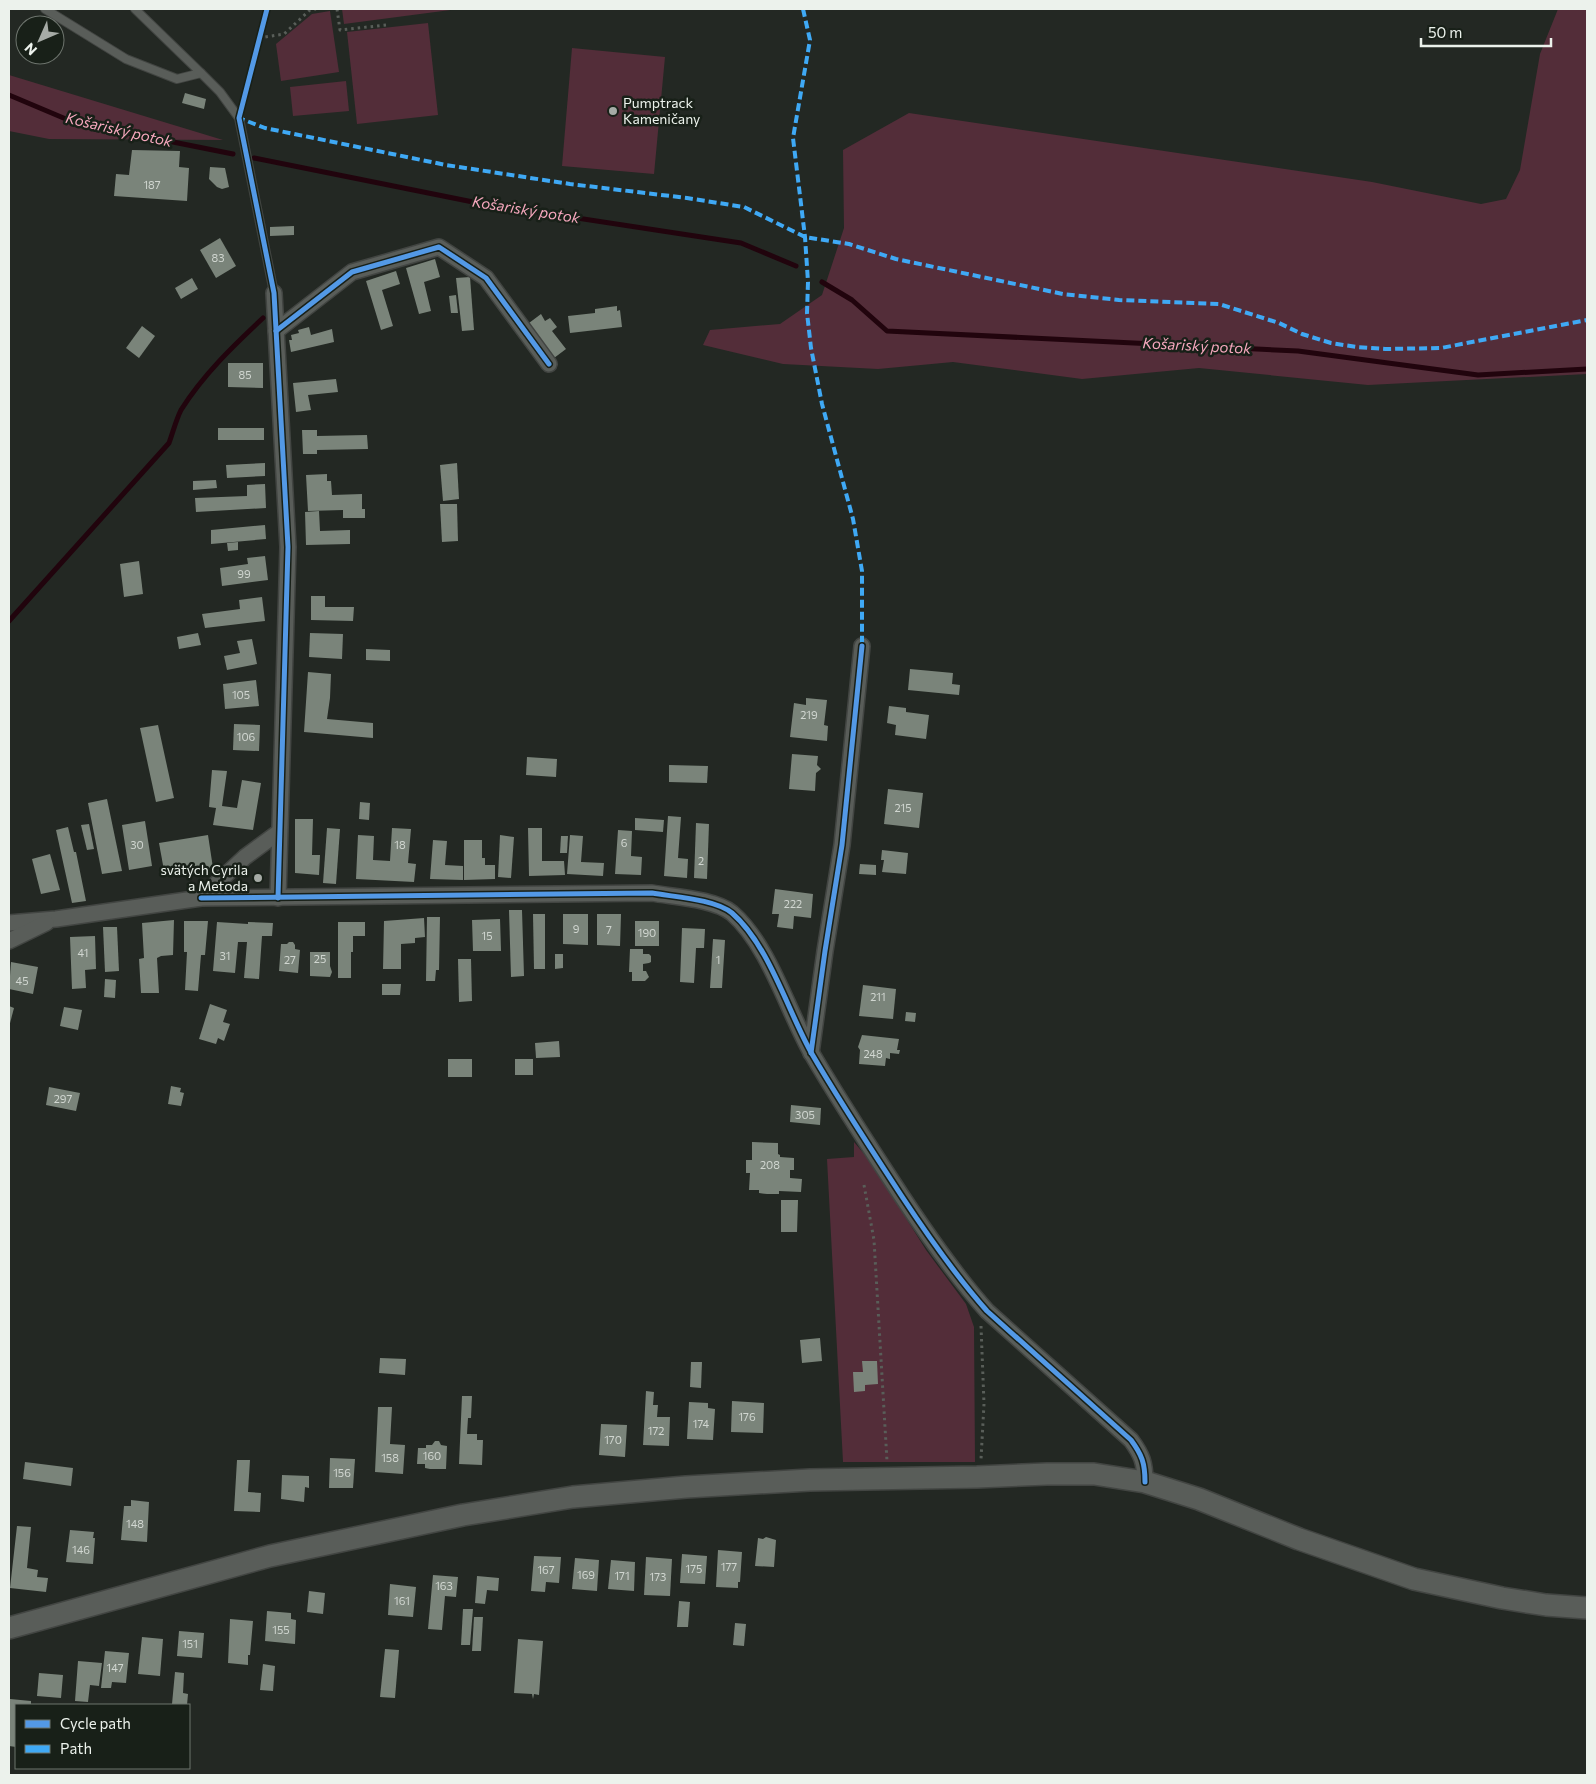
<svg xmlns="http://www.w3.org/2000/svg" width="1596" height="1784" font-family="Commissioner,sans-serif">
	<rect width="100%" height="100%" fill="#232823"/>
	<g fill="#532d39">
		<path d="M342 9H458L344 24Z"/>
		<path d="M1558 9H1587V374L1368 385 1199 368 1082 379 953 362 878 369 783 364 703 345 710 330 780 324 822 295 844 228 843 150 909 113 1372 182 1481 204 1506 199 1520 170 1540 54Z"/>
		<path d="M330 11 339 72 281 81 276 44 312 14Z"/>
		<path d="M428 23 438 115 357 124 347 32Z"/>
		<path d="M572 48 665 57 654 174 562 166Z"/>
		<path d="M9 75 223 140 49 139 9 131Z"/>
		<path d="M346 81 349 111 293 116 290 87Z"/>
		<path d="M854 1142 870 1161 926 1250 966 1304 974 1327 975 1462H843L827 1159 854 1157Z"/>
	</g>
	<g fill="none" stroke-linecap="round" stroke-linejoin="round">
		<g stroke="#21040d" stroke-width="5">
			<path d="M9 95 73 122 233 154"/>
			<path d="M254 158 478 203 741 243 796 266"/>
			<path d="M822 282 852 300 887 331 1298 351 1478 375 1587 369"/>
			<path d="M9 621 169 443C173 432 176 420 181 410 203 375 233 346 263 318"/>
		</g>
	</g>
	<g fill="#7a847a">
		<path d="M185 93 206 99 204 109 182 103Z"/>
		<path d="M132 150 180 151 179 167 189 168 187 201 114 196 116 174 129 175Z"/>
		<path d="M210 167 225 168 229 187 222 189 217 187 209 179Z"/>
		<path d="M294 226V235L270 236V227Z"/>
		<path d="M220 238 236 266 216 278 200 250Z"/>
		<path d="M435 259 440 277 424 282 431 311 419 314 406 268Z"/>
		<path d="M396 271 400 284 382 290 393 326 381 330 366 281Z"/>
		<path d="M470 277 474 330 462 331 456 278Z"/>
		<path d="M192 278 198 289 181 299 175 288Z"/>
		<path d="M456 295 458 313H451L449 296Z"/>
		<path d="M617 306V311L620 310 622 327 570 333 568 316 595 313V309Z"/>
		<path d="M541 314 545 321 550 318 557 327 552 331 566 349 554 358 529 323Z"/>
		<path d="M142 326 155 336 139 358 126 348Z"/>
		<path d="M309 327 311 335 332 329 334 342 291 352 289 340H292L291 335 299 333 298 330Z"/>
		<path d="M228 363H263V388L228 387Z"/>
		<path d="M336 379 338 392 308 395 311 410 296 412 293 383Z"/>
		<rect x="218" y="428" width="46" height="12"/>
		<path d="M302 430H317V436L367 435 368 449 317 450V454H303Z"/>
		<path d="M265 463V476L227 478 226 465Z"/>
		<path d="M457 463 459 499 443 501 440 465Z"/>
		<path d="M327 474V481H331L332 495 362 494V509H365V518H343V510L308 511 306 475Z"/>
		<path d="M216 480 217 488 193 490V481Z"/>
		<path d="M265 484 266 508 196 512 195 498 247 496V485Z"/>
		<path d="M440 504H457L458 541 442 542Z"/>
		<path d="M319 511 320 531 350 530V544L306 545 305 512Z"/>
		<path d="M265 525 266 539 211 544V530Z"/>
		<path d="M238 542V550L228 551 227 543Z"/>
		<path d="M265 556 268 580 222 586 220 568 248 564 247 558Z"/>
		<path d="M139 561 143 594 124 597 120 564Z"/>
		<path d="M311 596H325V607H354L353 621 311 620Z"/>
		<path d="M262 597 265 621 205 628 202 614 240 609 239 600Z"/>
		<path d="M198 633 201 645 179 649 177 637Z"/>
		<path d="M310 633 343 634 342 659 309 657Z"/>
		<path d="M252 639 257 664 227 670 224 656 240 653 237 641Z"/>
		<path d="M366 649 390 650V661L366 660Z"/>
		<path d="M910 669 953 673 952 684 960 685 959 695 908 690Z"/>
		<path d="M308 672 331 674 330 698 327 719 373 723V738L304 732Z"/>
		<path d="M256 680 259 706 225 709 223 684Z"/>
		<path d="M806 698 827 700 824 725 828 726 827 741 790 737 794 703 806 705Z"/>
		<path d="M889 706 906 708V712L929 715 926 739 895 735 896 725 887 723Z"/>
		<path d="M234 724 260 725 259 751 233 750Z"/>
		<path d="M158 725 174 798 156 802 140 728Z"/>
		<path d="M792 754 818 756 817 765 821 769 816 773 815 791 789 789Z"/>
		<path d="M527 757 557 759 556 777 526 775Z"/>
		<path d="M669 765 708 766 707 783 669 782Z"/>
		<path d="M212 770 227 771 222 806 237 808 242 780 261 783 253 830 213 825 216 808 209 807Z"/>
		<path d="M888 789 923 793 919 828 884 824Z"/>
		<path d="M107 799 122 871 102 874 88 803Z"/>
		<path d="M360 802 370 803 369 820 359 819Z"/>
		<path d="M668 816 681 817 678 858 688 859 687 878 664 876Z"/>
		<path d="M635 818 664 820 663 832 635 830Z"/>
		<path d="M295 819H313L312 855H320L319 875 295 873Z"/>
		<path d="M145 821 152 866 129 870 122 825Z"/>
		<path d="M696 823 709 824 707 879 694 878Z"/>
		<path d="M89 824 94 849 87 850 81 825Z"/>
		<path d="M68 827 74 852H76L86 901 72 903 56 830Z"/>
		<path d="M327 828 340 829 336 884 323 883Z"/>
		<path d="M392 828 411 829 408 863 416 864 414 882 356 879 358 835 374 836 373 860 390 861Z"/>
		<path d="M528 828H542V861H564L565 875 529 876Z"/>
		<path d="M618 830 632 831 631 856 642 857 641 875 615 874Z"/>
		<path d="M208 835 213 868 165 876 159 843Z"/>
		<path d="M500 835 514 837 511 878 498 877Z"/>
		<path d="M570 835 583 836 581 862 604 863 603 876 567 874Z"/>
		<path d="M561 836H568L567 853H560Z"/>
		<path d="M433 840 447 841 445 865 463 866V880L430 879Z"/>
		<path d="M464 840H482V858H485V865H495V879L464 880Z"/>
		<path d="M882 850 908 853 906 874 882 872 884 860H881Z"/>
		<path d="M50 854 60 890 41 894 32 859Z"/>
		<path d="M860 864 876 865V875L859 874Z"/>
		<circle cx="258" cy="876" r="3.5"/>
		<path d="M775 889 813 894 811 918 794 916 793 929 777 927 779 914H772Z"/>
		<path d="M509 910H522L524 976 511 977Z"/>
		<path d="M533 914H545V969H534Z"/>
		<path d="M563 914H588V945L563 944Z"/>
		<path d="M597 914H621L620 946 597 945Z"/>
		<path d="M427 917H440L439 970H436L435 981H426Z"/>
		<path d="M424 918 425 937 415 938V943L401 944V969H383L384 921Z"/>
		<path d="M500 919 501 951H473L472 920Z"/>
		<path d="M174 920 173 955 161 956 157 958 159 993H141L139 959 144 958 142 923Z"/>
		<path d="M184 921H208L205 955H201L198 991 185 990 187 952H184Z"/>
		<rect x="635" y="921" width="24" height="25"/>
		<path d="M217 922 248 924V922L273 923 272 936H262L259 979 244 978 247 942H238L235 973 213 971Z"/>
		<path d="M338 922H365V936H353V952H351V978H338Z"/>
		<path d="M103 927H117L119 971 105 972Z"/>
		<path d="M682 928 705 929 704 948H696L694 983 680 982Z"/>
		<path d="M95 936 96 969 85 970 86 988 72 989 70 937Z"/>
		<path d="M713 939 725 940 722 988H710Z"/>
		<path d="M289 942H293L295 945V949L300 950 298 973 279 971 281 944H287Z"/>
		<path d="M630 949H643V954H649L651 956V962L649 963 643 964V971H646L649 977 645 981H632V972H629Z"/>
		<path d="M310 952H330V966L332 972 330 977 310 976Z"/>
		<path d="M555 954H563V968L555 969Z"/>
		<path d="M458 959H471L472 1001 459 1002Z"/>
		<path d="M11 962 38 967 33 994 9 989Z"/>
		<path d="M105 979 116 980 115 998 104 997Z"/>
		<path d="M382 984H401L400 995H382Z"/>
		<path d="M863 985 896 989 893 1019 859 1016Z"/>
		<path d="M210 1004 227 1010 223 1022 230 1024 224 1041 218 1038 216 1044 199 1039Z"/>
		<path d="M9 1006 14 1008 9 1027Z"/>
		<path d="M64 1007 82 1010 78 1030 60 1026Z"/>
		<path d="M906 1012 916 1013 915 1022 905 1021Z"/>
		<path d="M862 1035 899 1039 897 1050H900L899 1054 890 1053V1059L886 1058 885 1066 859 1064 860 1050 858 1047Z"/>
		<path d="M559 1041 560 1057 536 1058 535 1043Z"/>
		<rect x="448" y="1059" width="24" height="18"/>
		<rect x="515" y="1059" width="18" height="16"/>
		<path d="M171 1086 181 1088 180 1092 184 1093 181 1106 168 1104Z"/>
		<path d="M49 1087 80 1093 76 1111 46 1105Z"/>
		<path d="M791 1105 821 1108 820 1125 790 1122Z"/>
		<path d="M752 1142 778 1143V1154L780 1155V1157L794 1158V1170H790V1178L802 1179 801 1192 779 1191V1194H767L759 1193V1190H749L750 1173H746V1160H752Z"/>
		<path d="M781 1200H798L797 1232H781Z"/>
		<path d="M820 1338 822 1361 802 1363 800 1340Z"/>
		<path d="M380 1358 406 1359 405 1375 379 1373Z"/>
		<path d="M862 1361H877L878 1384 865 1385V1391L854 1392 853 1372H863Z"/>
		<path d="M691 1362H702L701 1388 690 1387Z"/>
		<path d="M646 1391 654 1392 653 1405H658L657 1417H670L669 1446 643 1445Z"/>
		<path d="M462 1396H472L471 1418H468L467 1434H477V1440H483L482 1465 459 1464Z"/>
		<path d="M732 1401 764 1403 763 1433 731 1432Z"/>
		<path d="M689 1402 708 1403V1408L715 1409 713 1440 687 1439Z"/>
		<path d="M378 1407H392L390 1444 405 1445 403 1474 375 1472Z"/>
		<path d="M601 1424 627 1425 625 1457 599 1455Z"/>
		<path d="M435 1441H439L441 1445 447 1446 446 1469H430L425 1468V1464H417L418 1448H426V1445H432Z"/>
		<path d="M330 1458 355 1459 353 1488H329Z"/>
		<path d="M237 1460H250L248 1492 261 1493 260 1512 234 1511Z"/>
		<path d="M25 1462 73 1468 71 1486 23 1479Z"/>
		<path d="M282 1475 309 1476V1488L305 1487 304 1502 281 1499Z"/>
		<path d="M131 1500 149 1502 147 1542 121 1540 124 1506H131Z"/>
		<path d="M17 1526 31 1527 27 1568 38 1570 37 1577 48 1578 46 1592 10 1588Z"/>
		<path d="M70 1530 94 1532 93 1538H95L93 1564 66 1562Z"/>
		<path d="M766 1537 776 1540 774 1567 755 1566 758 1538 763 1539Z"/>
		<path d="M718 1550 742 1552 740 1582H738V1588L716 1587Z"/>
		<path d="M682 1554 707 1556 705 1584 680 1583Z"/>
		<path d="M534 1556 561 1557 559 1583 546 1582 545 1592 531 1591Z"/>
		<path d="M646 1557 672 1559 670 1596 644 1595Z"/>
		<path d="M575 1558 599 1560 597 1591 572 1589Z"/>
		<path d="M611 1560 635 1562 634 1591 608 1589Z"/>
		<path d="M433 1575 458 1577 456 1597 445 1596 442 1630 428 1629Z"/>
		<path d="M477 1576 499 1578 498 1591 487 1590 485 1604 475 1603Z"/>
		<path d="M390 1584 416 1587 413 1617 388 1615Z"/>
		<path d="M309 1591 325 1593 323 1614 307 1612Z"/>
		<path d="M679 1601 690 1602 688 1627H677Z"/>
		<path d="M463 1609H473L470 1645H461Z"/>
		<path d="M267 1611 291 1613V1619L296 1620 295 1644 265 1641Z"/>
		<path d="M474 1617H483L481 1651H472Z"/>
		<path d="M230 1619 253 1621 250 1655H248V1665L228 1663Z"/>
		<path d="M735 1623 746 1624 744 1646 733 1645Z"/>
		<path d="M179 1631 204 1633 202 1658 177 1656Z"/>
		<path d="M142 1637 163 1639 160 1676 138 1674Z"/>
		<path d="M518 1639 543 1641 539 1695 534 1694 533 1699 532 1694 514 1693Z"/>
		<path d="M385 1649 399 1650 395 1698 380 1697Z"/>
		<path d="M105 1651 129 1653 126 1683 112 1682 111 1688H101Z"/>
		<path d="M78 1661 102 1663 99 1686 90 1685 88 1702 75 1701Z"/>
		<path d="M263 1664 275 1666 273 1691 260 1690Z"/>
		<path d="M175 1672 184 1673 183 1693 188 1694 187 1705 172 1704Z"/>
		<path d="M39 1673 63 1675 61 1698 37 1696Z"/>
		<path d="M10 1699 31 1701V1705H16V1747L9 1746Z"/>
	</g>
	<g fill="none" stroke-linecap="round" stroke-linejoin="round">
		<defs>
			<g id="lane">
				<path d="M45 9 126 59 177 79 201 73 220 92 239 118 274 293"/>
				<path d="M135 9 201 73"/>
			</g>
			<g id="street">
				<path d="M274 293 288 547 278 898"/>
				<path d="M276 331 352 272 439 247 486 278 549 364"/>
				<path d="M201 898 245 857 279 832"/>
				<path d="M9 923 56 919 201 898 652 893C674 897 715 899 732 913 769 945 788 1012 812 1054 840 1102 871 1149 901 1195 928 1236 955 1275 987 1311L1131 1440C1142 1455 1145 1463 1145 1482"/>
				<path d="M9 941 46 923"/>
				<path d="M811 1053 825 951 842 845 862 646"/>
			</g>
			<path id="secondary" d="M9 1628 270 1556 463 1515 573 1497 686 1487 810 1480 977 1477 1047 1474H1094L1145 1482 1199 1499 1299 1539 1414 1579 1502 1598 1546 1605 1587 1608"/>
		</defs>
		<use href="#lane" stroke="#424542" stroke-width="10"/>
		<use href="#street" stroke="#424542" stroke-width="18"/>
		<use href="#secondary" stroke="#424542" stroke-width="24"/>
		<g stroke="#595e59" stroke-width="3" stroke-dasharray="2.5 4" stroke-linecap="butt">
			<path d="M337 9 340 30 386 25"/>
			<path d="M259 38 284 34 310 10 316 9"/>
			<path d="M864 1185 874 1240 887 1461"/>
			<path d="M981 1326 984 1404 981 1459"/>
		</g>
		<use href="#lane" stroke="#595d59" stroke-width="8"/>
		<use href="#street" stroke="#595d59" stroke-width="15"/>
		<use href="#secondary" stroke="#595d59" stroke-width="21"/>
		<g stroke="#3fa9f5" stroke-width="4" stroke-dasharray="8 4" stroke-linecap="butt">
			<path d="M803 9 810 40 793 138 805 237 808 282 807 313 811 348 822 404 853 519 862 571V646"/>
			<path d="M240 116 239 118 265 128 446 165 570 184 687 198 744 207 805 237 849 244 896 259 1063 294 1119 300 1219 304 1279 323 1302 334 1331 343 1357 347 1385 349 1441 348 1587 320"/>
		</g>
		<defs>
			<g id="cycleway">
				<path d="M267 9 239 118 274 293 288 547 278 898"/>
				<path d="M276 331 352 272 439 247 486 278 549 364"/>
				<path d="M201 898 652 893C674 897 715 899 732 913 769 945 788 1012 812 1054 840 1102 871 1149 901 1195 928 1236 955 1275 987 1311L1131 1440C1142 1455 1145 1463 1145 1482"/>
				<path d="M811 1053 825 951 842 845 862 646"/>
			</g>
		</defs>
		<use href="#cycleway" stroke="#182018" stroke-width="8"/>
		<use href="#cycleway" stroke="#5399e6" stroke-width="5"/>
	</g>
	<g fill="#a6aba6" stroke="#182018" stroke-width="2">
		<circle cx="613" cy="111" r="5"/>
		<circle cx="258" cy="878" r="5"/>
	</g>
	<g text-anchor="middle" stroke-width="5" stroke-linejoin="round" paint-order="stroke">
		<g font-size="11" fill="#d0d6d0">
			<text x="152" y="189">187</text>
			<text x="218" y="262">83</text>
			<text x="245" y="379">85</text>
			<text x="244" y="578">99</text>
			<text x="241" y="699">105</text>
			<text x="809" y="719">219</text>
			<text x="246" y="741">106</text>
			<text x="903" y="812">215</text>
			<text x="624" y="847">6</text>
			<text x="137" y="849">30</text>
			<text x="400" y="849">18</text>
			<text x="701" y="865">2</text>
			<text x="793" y="908">222</text>
			<text x="576" y="933">9</text>
			<text x="609" y="934">7</text>
			<text x="647" y="937">190</text>
			<text x="487" y="940">15</text>
			<text x="83" y="957">41</text>
			<text x="225" y="960">31</text>
			<text x="320" y="963">25</text>
			<text x="290" y="964">27</text>
			<text x="718" y="964">1</text>
			<text x="22" y="985">45</text>
			<text x="878" y="1001">211</text>
			<text x="873" y="1058">248</text>
			<text x="63" y="1103">297</text>
			<text x="805" y="1119">305</text>
			<text x="770" y="1169">208</text>
			<text x="747" y="1421">176</text>
			<text x="701" y="1428">174</text>
			<text x="656" y="1435">172</text>
			<text x="613" y="1444">170</text>
			<text x="432" y="1460">160</text>
			<text x="390" y="1462">158</text>
			<text x="342" y="1477">156</text>
			<text x="135" y="1528">148</text>
			<text x="81" y="1554">146</text>
			<text x="729" y="1571">177</text>
			<text x="694" y="1573">175</text>
			<text x="546" y="1574">167</text>
			<text x="586" y="1579">169</text>
			<text x="622" y="1580">171</text>
			<text x="658" y="1581">173</text>
			<text x="444" y="1590">163</text>
			<text x="402" y="1605">161</text>
			<text x="281" y="1634">155</text>
			<text x="190" y="1648">151</text>
			<text x="115" y="1672">147</text>
		</g>
		<g font-size="14" fill="#ecf2ec" stroke="#182018" text-anchor="start">
			<text x="623" y="108">Pumptrack<tspan x="623" dy="16">Kameničany</tspan></text>
			<text x="248" y="875" text-anchor="end">svätých Cyrila<tspan x="248" dy="16">a Metoda</tspan></text>
		</g>
		<g font-size="15" font-style="italic" fill="#f7a8be" stroke="#182018">
			<text transform="translate(119 130) rotate(13)" y="5">Košariský potok</text>
			<text transform="translate(526 210) rotate(9)" y="5">Košariský potok</text>
			<text transform="translate(1197 346) rotate(3)" y="5">Košariský potok</text>
		</g>
	</g>
	<rect width="1596" height="1784" fill="none" stroke="#ecf2ec" stroke-width="20"/>
	<rect x="15" y="1704" width="175" height="65" fill="#182018" stroke="#6d746d"/>
	<rect x="25" y="1720" width="25" height="8" fill="#5399e6" stroke="#6d746d"/>
	<text x="60" y="1729" font-size="15" fill="#ecf2ec">Cycle path</text>
	<rect x="25" y="1745" width="25" height="8" fill="#3fa9f5" stroke="#6d746d"/>
	<text x="60" y="1754" font-size="15" fill="#ecf2ec">Path</text>
	<g transform="translate(40 40) rotate(225)"><circle r="24" fill="#182018" stroke="#6d746d"/>
	<path d="M0-4L9 19L0 12L-9 19Z" fill="#a6aba6"/>
	<text y="-8" font-size="14" font-weight="bold" text-anchor="middle" fill="#ecf2ec">N</text>
	</g>
	<path d="M1421 38v8h130v-8" fill="none" stroke="#ecf2ec" stroke-width="2.5"/>
	<text x="1428" y="38" font-size="15" fill="#ecf2ec" stroke="#182018" stroke-width="4" paint-order="stroke">50 m</text>
</svg>
